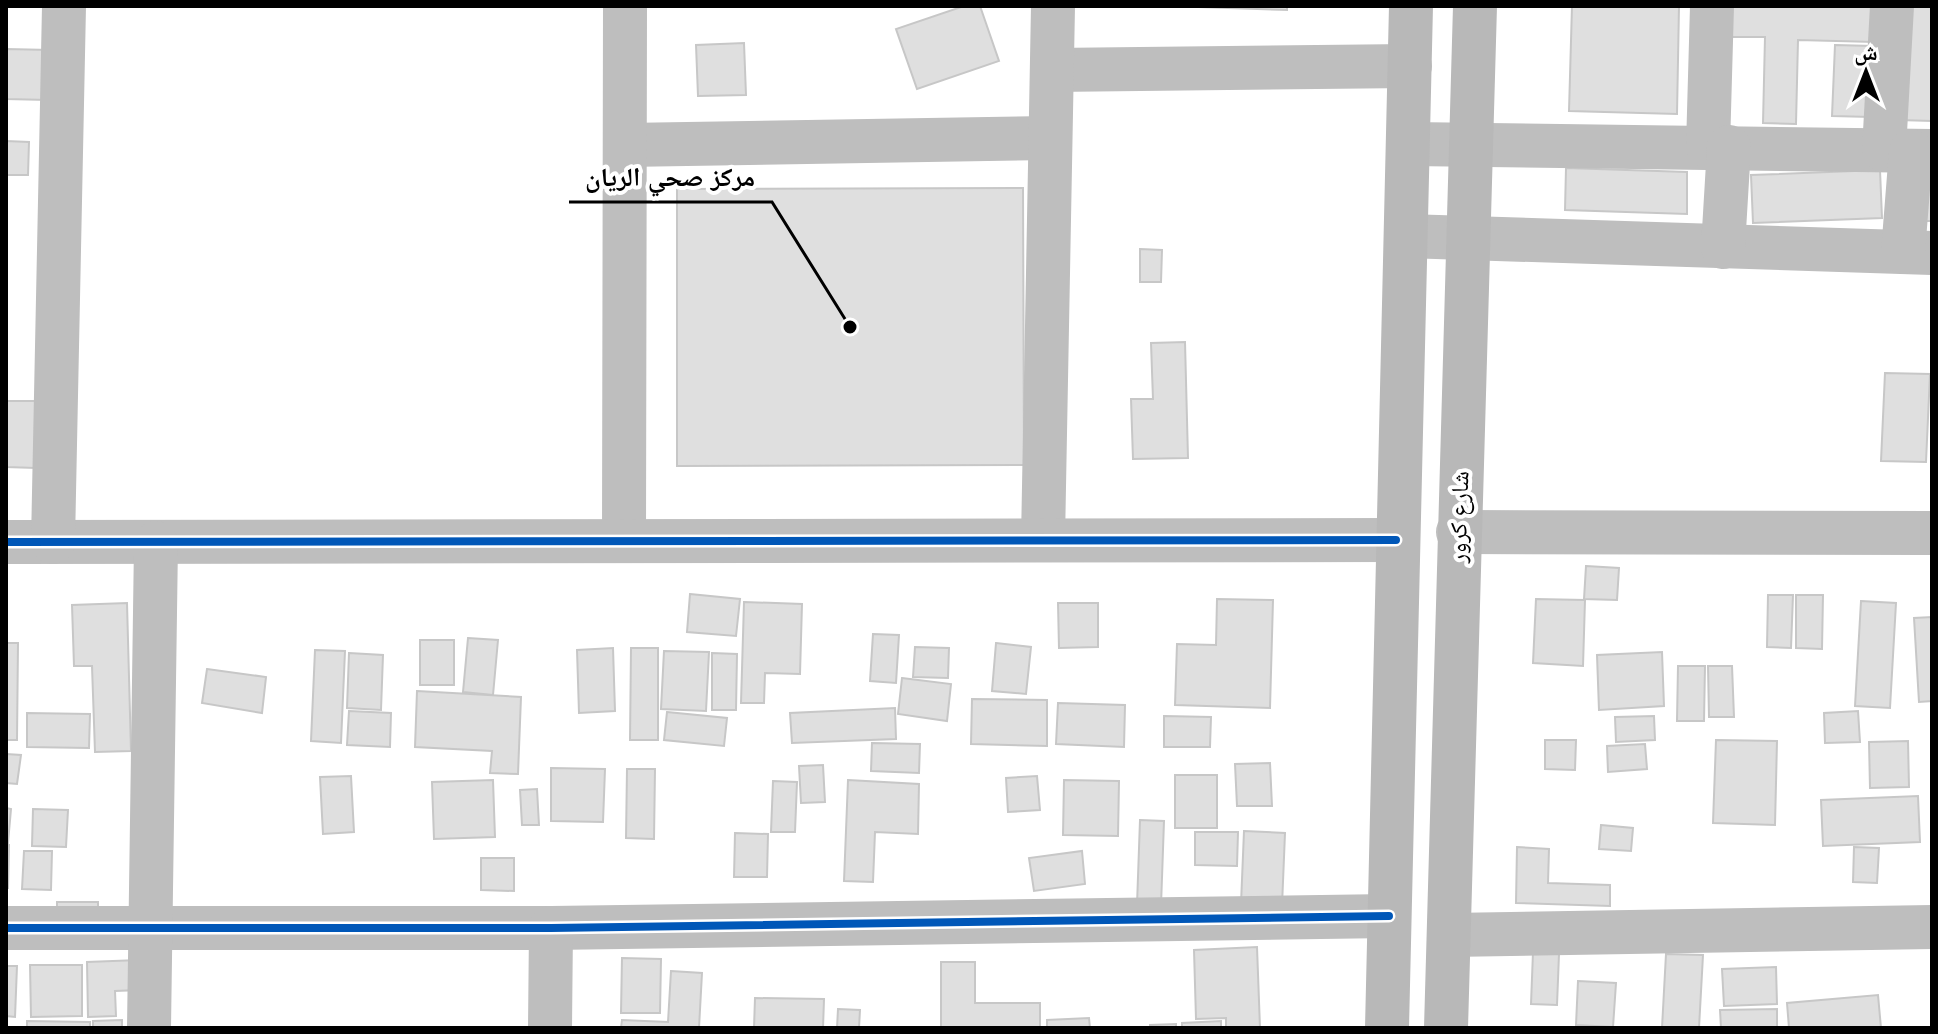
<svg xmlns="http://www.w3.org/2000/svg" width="1938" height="1034" font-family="Montserrat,'Noto Naskh Arabic',sans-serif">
	<rect width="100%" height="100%" fill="#fff"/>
	<g fill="#dfdfdf" stroke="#c7c7c7" stroke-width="2">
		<path d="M964 6H980L999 61 917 89 896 29Z"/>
		<path d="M1169 6H1287V10Z"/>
		<path d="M1572 6H1679L1677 114 1569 111Z"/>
		<path d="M1721 6H1874V42L1798 40 1796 124 1763 123 1765 37H1720Z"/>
		<path d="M1901 6H1932V121L1899 120Z"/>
		<path d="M744 43 746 95 698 96 696 45Z"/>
		<path d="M1835 45 1873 46 1871 117 1832 116Z"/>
		<path d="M6 49 50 50 48 100 6 99Z"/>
		<path d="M6 141 29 142 28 175H6Z"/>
		<path d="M1566 168 1687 172V214L1565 210Z"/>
		<path d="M1880 170 1882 218 1753 223 1751 175Z"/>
		<path d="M1922 176H1932V221H1921Z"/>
		<path d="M1023 188 1024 465 677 466V189Z"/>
		<path d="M1140 249 1162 250 1161 282H1140Z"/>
		<path d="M1185 342 1188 458 1133 459 1131 399H1153L1151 343Z"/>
		<path d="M1885 373 1930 374 1926 462 1881 461Z"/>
		<path d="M6 401H37L36 468 6 467Z"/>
		<path d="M1586 566 1619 568 1617 600 1584 599Z"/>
		<path d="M690 594 740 599 736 636 687 632Z"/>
		<path d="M1768 595H1793L1791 648 1767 647Z"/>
		<path d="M1796 595H1823L1822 649 1796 648Z"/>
		<path d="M1217 599 1273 600 1270 708 1175 705 1177 644 1216 645Z"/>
		<path d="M1536 599 1585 600 1583 666 1533 663Z"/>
		<path d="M1861 601 1896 603 1890 708 1855 706Z"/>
		<path d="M744 602 802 604 800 674 765 673 764 703H741Z"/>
		<path d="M127 603 131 751 95 752 92 666H74L72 605Z"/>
		<path d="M1058 603H1098V647L1059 648Z"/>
		<path d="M1932 617V701L1919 702 1914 618Z"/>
		<path d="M873 634 899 635 896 683 870 681Z"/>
		<path d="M468 638 498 640 493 695 463 692Z"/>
		<rect x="420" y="640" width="34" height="45"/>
		<path d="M6 643H18L17 740H6Z"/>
		<path d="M996 643 1031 647 1026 694 992 691Z"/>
		<path d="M915 647 949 648 948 678 913 677Z"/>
		<path d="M613 648 615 711 579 713 577 650Z"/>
		<path d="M631 648H658V740H630Z"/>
		<path d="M315 650 345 651 341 743 311 741Z"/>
		<path d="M664 651 709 652 706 711 661 709Z"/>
		<path d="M1662 652 1664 706 1599 710 1597 655Z"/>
		<path d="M349 653 383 655 381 710 347 708Z"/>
		<path d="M712 653 737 654 736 710H712Z"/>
		<path d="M1678 666H1705L1704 721H1677Z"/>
		<path d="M1708 666H1732L1734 717H1709Z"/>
		<path d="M207 669 266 677 262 713 202 703Z"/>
		<path d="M902 678 951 684 947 721 898 714Z"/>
		<path d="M417 691 521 697 518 774 490 773 492 751 415 747Z"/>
		<path d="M972 699 1047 700V746L971 744Z"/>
		<path d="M1058 703 1125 705 1124 747 1056 744Z"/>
		<path d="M895 708 896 739 792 743 790 713Z"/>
		<path d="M349 711 391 713 390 747 347 745Z"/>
		<path d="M1858 711 1860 742 1825 743 1824 713Z"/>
		<path d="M667 712 727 718 724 746 664 740Z"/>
		<path d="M27 713 90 714 89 748 27 747Z"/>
		<path d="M1164 716 1211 717 1210 747H1164Z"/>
		<path d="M1654 716 1655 740 1616 742 1615 717Z"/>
		<path d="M1545 740H1576L1575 770 1545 769Z"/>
		<path d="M1716 740 1777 741 1775 825 1713 823Z"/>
		<path d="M1908 741 1909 787 1870 788 1869 742Z"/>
		<path d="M872 743 920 744 919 773 871 771Z"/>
		<path d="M1645 744 1647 769 1608 772 1607 746Z"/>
		<path d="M6 754 21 755 17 784 6 783Z"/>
		<path d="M1270 763 1272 806H1237L1235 764Z"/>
		<path d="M823 765 825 802 801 803 799 766Z"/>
		<path d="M551 768 605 769 603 822 551 821Z"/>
		<path d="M627 769H655L654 839 626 838Z"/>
		<rect x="1175" y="775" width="42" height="53"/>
		<path d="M351 776 354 832 323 834 320 777Z"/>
		<path d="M1037 776 1040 810 1008 812 1006 778Z"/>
		<path d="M493 780 495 837 434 839 432 782Z"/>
		<path d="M848 780 919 784 918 834 875 832 873 882 844 881Z"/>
		<path d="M1064 780 1119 781 1118 836 1063 835Z"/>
		<path d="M773 781 797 782 795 832H771Z"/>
		<path d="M537 789 539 825H522L520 790Z"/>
		<path d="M1918 796 1920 842 1823 846 1821 800Z"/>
		<path d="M6 808 11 809 8 843 6 842Z"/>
		<path d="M33 809 68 810 66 847 32 846Z"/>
		<path d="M1140 820 1164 821 1161 906 1137 905Z"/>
		<path d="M1601 825 1633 828 1631 851 1599 849Z"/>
		<path d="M1244 831 1285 833 1282 906 1241 904Z"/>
		<path d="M1195 832H1238L1237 866 1195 865Z"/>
		<path d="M735 833 768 834 767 877H734Z"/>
		<path d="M6 845H9L8 888H6Z"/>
		<path d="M1517 847 1549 849 1548 883 1610 885V906L1516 903Z"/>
		<path d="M1854 847 1879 848 1877 883 1853 882Z"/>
		<path d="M24 851H52L51 890 22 889Z"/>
		<path d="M1082 851 1085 884 1034 891 1029 858Z"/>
		<path d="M481 858H514V891L481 890Z"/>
		<rect x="57" y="902" width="41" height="21"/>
		<path d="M1257 947 1260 1028H1226V1018L1196 1019 1194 950Z"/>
		<path d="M1533 952 1559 954 1557 1005 1531 1004Z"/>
		<path d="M1666 954 1703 955 1699 1028H1662Z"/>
		<path d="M622 958 661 959 660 1013H621Z"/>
		<path d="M139 960 140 990 115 991 116 1016 88 1017 87 962Z"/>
		<path d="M941 962H975V1003H1040V1028H941Z"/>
		<path d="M30 965H82V1016L31 1017Z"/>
		<path d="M6 966H17L15 1017 6 1016Z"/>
		<path d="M1776 967 1777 1004 1724 1006 1722 969Z"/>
		<path d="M671 971 702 973 699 1028H621L622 1020 668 1022Z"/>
		<path d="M1578 981 1616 983 1613 1027 1576 1025Z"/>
		<path d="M1878 995 1881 1028H1789L1787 1003Z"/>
		<path d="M755 998 824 999 823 1028H754Z"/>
		<path d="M838 1009 860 1010 859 1028H837Z"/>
		<path d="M1777 1009V1028H1721L1720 1010Z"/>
		<path d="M1089 1018 1090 1028H1047V1020Z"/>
		<path d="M122 1020V1028H93V1021Z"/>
		<path d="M27 1021 90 1022V1028H27Z"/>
		<path d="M1221 1021V1028H1182V1023Z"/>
		<path d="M1176 1024V1028H1150V1025Z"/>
	</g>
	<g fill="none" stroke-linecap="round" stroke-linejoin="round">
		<g stroke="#bebebe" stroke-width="44">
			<path d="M1052 70 1410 66"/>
			<path d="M1410 144 1932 151"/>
			<path d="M625 145 1050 138"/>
			<path d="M1708 147 1712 6"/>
			<path d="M1884 150 1892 6"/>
			<path d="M1406 236 1932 253"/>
			<path d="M1723 247 1729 147"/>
			<path d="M1903 252 1911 151"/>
			<path d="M1458 532 1932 533"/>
			<path d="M624 538 625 6"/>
			<path d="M1043 540 1053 6"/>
			<path d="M6 542 1396 540"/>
			<path d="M53 542 64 6"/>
			<path d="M6 928H551L1389 916"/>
			<path d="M1449 935 1932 927"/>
			<path d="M149 1028 156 543"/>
			<path d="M550 1028 551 928"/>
		</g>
		<g stroke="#b8b8b8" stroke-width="44">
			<path d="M1387 1028 1411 6"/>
			<path d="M1446 1028 1475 6"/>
		</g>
		<defs>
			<g id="cycleway">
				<path d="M6 542 1396 540"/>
				<path d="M6 928H551L1389 916"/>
			</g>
		</defs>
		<use href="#cycleway" stroke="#fff" stroke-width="13"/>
		<use href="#cycleway" stroke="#0057b8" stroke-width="8"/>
	</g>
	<g text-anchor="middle" stroke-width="8" stroke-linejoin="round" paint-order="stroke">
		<g font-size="24" fill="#000" stroke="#fff">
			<text transform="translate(1459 517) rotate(-88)" y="8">شارع كرور</text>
		</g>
	</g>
	<path fill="none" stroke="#000" stroke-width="3" d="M850 327L772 202H569"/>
	<circle fill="#000" stroke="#fff" stroke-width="3" cx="850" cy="327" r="8"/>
	<g font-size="26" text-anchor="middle" font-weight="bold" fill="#000" stroke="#fff" stroke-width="8" stroke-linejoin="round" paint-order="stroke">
		<text x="670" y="186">مركز صحي الريان</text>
	</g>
	<rect width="1938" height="1034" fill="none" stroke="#000000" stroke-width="16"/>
	<g transform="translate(1866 72)" stroke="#ffffff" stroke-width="6" paint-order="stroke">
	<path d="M0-6L14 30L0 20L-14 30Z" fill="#000000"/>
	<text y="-12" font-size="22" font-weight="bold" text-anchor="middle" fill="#000000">ش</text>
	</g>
</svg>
